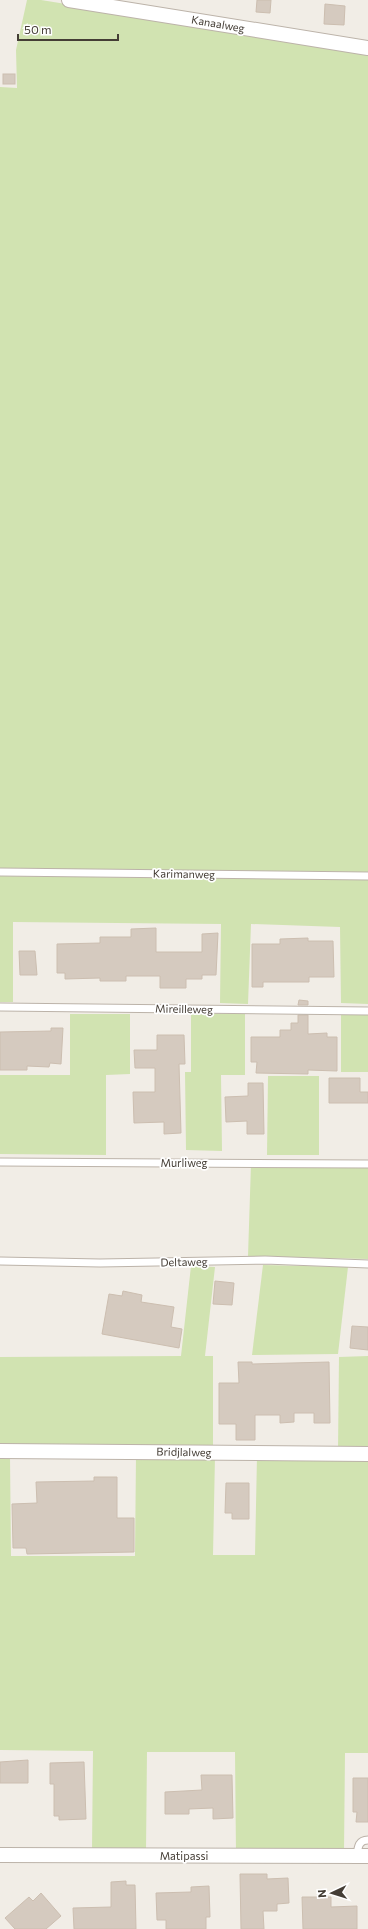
<svg xmlns="http://www.w3.org/2000/svg" width="368" height="1929" font-family="Commissioner,sans-serif">
	<rect width="100%" height="100%" fill="#f1ede6"/>
	<g fill="#d1e3b1">
		<path d="M27 0H41L368 53V872L0 869V87L17 88 16 50Z"/>
		<path d="M0 876 368 880V1004L341 1003 340 927 251 924 248 1004 220 1003 221 924 13 922V1002H0Z"/>
		<path d="M191 1013 245 1014V1075H221L222 1151 186 1150 185 1072H191Z"/>
		<path d="M70 1014H130V1074L106 1075V1155L0 1154V1075H70Z"/>
		<rect x="341" y="1014" width="27" height="58"/>
		<path d="M268 1076H319V1155H267Z"/>
		<path d="M251 1164 368 1166V1259L248 1256Z"/>
		<path d="M263 1265 348 1267 338 1354 252 1355Z"/>
		<path d="M191 1266 215 1267 205 1356H213V1449L0 1448V1357L181 1356Z"/>
		<path d="M368 1356V1450H338L339 1357Z"/>
		<path d="M0 1455 10 1456 11 1556H135L136 1455 215 1456 213 1555H255L257 1456 368 1457V1753H345L344 1852 236 1853 235 1752H147L146 1851 92 1850 93 1751 0 1750Z"/>
	</g>
	<g fill="#d5cabf" stroke="#ccbeb0">
		<path d="M257 0H271L270 13 256 12Z"/>
		<path d="M325 4 345 6 344 25 324 24Z"/>
		<rect x="3" y="74" width="12" height="10"/>
		<path d="M156 928V952H202V934L218 933 216 975H202V979H186V988H160V976H126V981H100V978L65 979V973H57V944L100 943V937H131V929Z"/>
		<path d="M308 938V941H333L334 977H309V982H263V987H252V944H280V939Z"/>
		<path d="M19 951H35L37 975H20Z"/>
		<path d="M299 1000 308 1001V1005H298Z"/>
		<path d="M298 1015H308V1034L327 1033V1037H337V1071L308 1070V1074L256 1073 257 1062H251V1037H280V1030H291V1023H298Z"/>
		<path d="M51 1028H63L61 1064 50 1063 49 1067 27 1066V1070H0V1032L51 1031Z"/>
		<path d="M157 1035H184L185 1064H179L181 1133 164 1134V1122L134 1123 133 1092H155V1068H135L134 1050H157Z"/>
		<path d="M329 1078H360V1092H368V1103H329Z"/>
		<path d="M248 1083H263L264 1134H247V1121L226 1122 225 1097 248 1096Z"/>
		<path d="M215 1281 234 1283 232 1305 213 1304Z"/>
		<path d="M123 1291 142 1295 141 1302 174 1307 171 1327 182 1329 179 1348 102 1334 109 1294 122 1296Z"/>
		<path d="M352 1326 368 1327V1350L350 1348Z"/>
		<path d="M238 1362H252V1364L329 1362 330 1423H314V1413H294V1422L280 1423V1415H255V1440H236V1424H219V1383H239Z"/>
		<path d="M94 1477H117V1518H134V1552L27 1554 26 1548H13L12 1504 37 1503 36 1482 94 1481Z"/>
		<path d="M226 1483H249V1519H232V1513H225Z"/>
		<path d="M28 1760V1783H0V1762Z"/>
		<path d="M84 1762 86 1819 59 1820V1816H54V1784H50V1763Z"/>
		<path d="M201 1775H232L233 1818 213 1819V1808L189 1809V1814H165V1792L202 1790Z"/>
		<path d="M353 1778H368V1822H356L357 1812H353Z"/>
		<path d="M240 1874H267V1879L288 1878 289 1903 277 1904V1911H263L264 1929H241Z"/>
		<path d="M126 1881V1885H135L136 1929H74L73 1908 111 1907V1882Z"/>
		<path d="M209 1886 210 1917H206V1929H166V1920H157L156 1893 191 1892V1887Z"/>
		<path d="M41 1893 61 1916 46 1929H15L5 1918 29 1897 33 1901Z"/>
		<path d="M302 1897H331V1907L357 1906V1929H303Z"/>
	</g>
	<g fill="none" stroke-linecap="round" stroke-linejoin="round">
		<defs>
			<g id="service">
				<path d="M0 872 368 876"/>
				<path d="M0 1007 368 1011"/>
				<path d="M0 1162 368 1164"/>
				<path d="M0 1261 100 1263 265 1260 368 1264"/>
				<path d="M357 1856C358 1848 358 1840 368 1840"/>
			</g>
			<g id="minor">
				<path d="M69 0 368 48"/>
				<path d="M0 1451 368 1454"/>
				<path d="M0 1855 368 1856"/>
			</g>
		</defs>
		<use href="#service" stroke="#bcb3a9" stroke-width="9"/>
		<use href="#minor" stroke="#bcb3a9" stroke-width="16"/>
		<use href="#service" stroke="#fff" stroke-width="7"/>
		<use href="#minor" stroke="#fff" stroke-width="14"/>
	</g>
	<g text-anchor="middle" stroke-width="3.5" stroke-linejoin="round" paint-order="stroke">
		<g font-size="11" fill="#443d35" stroke="#fff">
			<text transform="translate(218 24) rotate(10)" y="4">Kanaalweg</text>
			<text transform="translate(184 874) rotate(1)" y="4">Karimanweg</text>
			<text transform="translate(184 1009) rotate(1)" y="4">Mireilleweg</text>
			<text x="184" y="1167">Murliweg</text>
			<text transform="translate(184 1262) rotate(-1)" y="4">Deltaweg</text>
			<text transform="translate(184 1452) rotate(1)" y="4">Bridjlalweg</text>
			<text x="184" y="1860">Matipassi</text>
		</g>
	</g>
	<g transform="translate(332 1893) rotate(266)" stroke="#ffffff" stroke-width="3" paint-order="stroke">
	<path d="M0-3L7 15L0 10L-7 15Z" fill="#443d35"/>
	<text y="-6" font-size="11" font-weight="bold" text-anchor="middle" fill="#443d35">N</text>
	</g>
	<path d="M18 34v6h100v-6" fill="none" stroke="#443d35" stroke-width="2"/>
	<text x="24" y="34" font-size="12" fill="#443d35" stroke="#ffffff" stroke-width="3" paint-order="stroke">50 m</text>
</svg>
